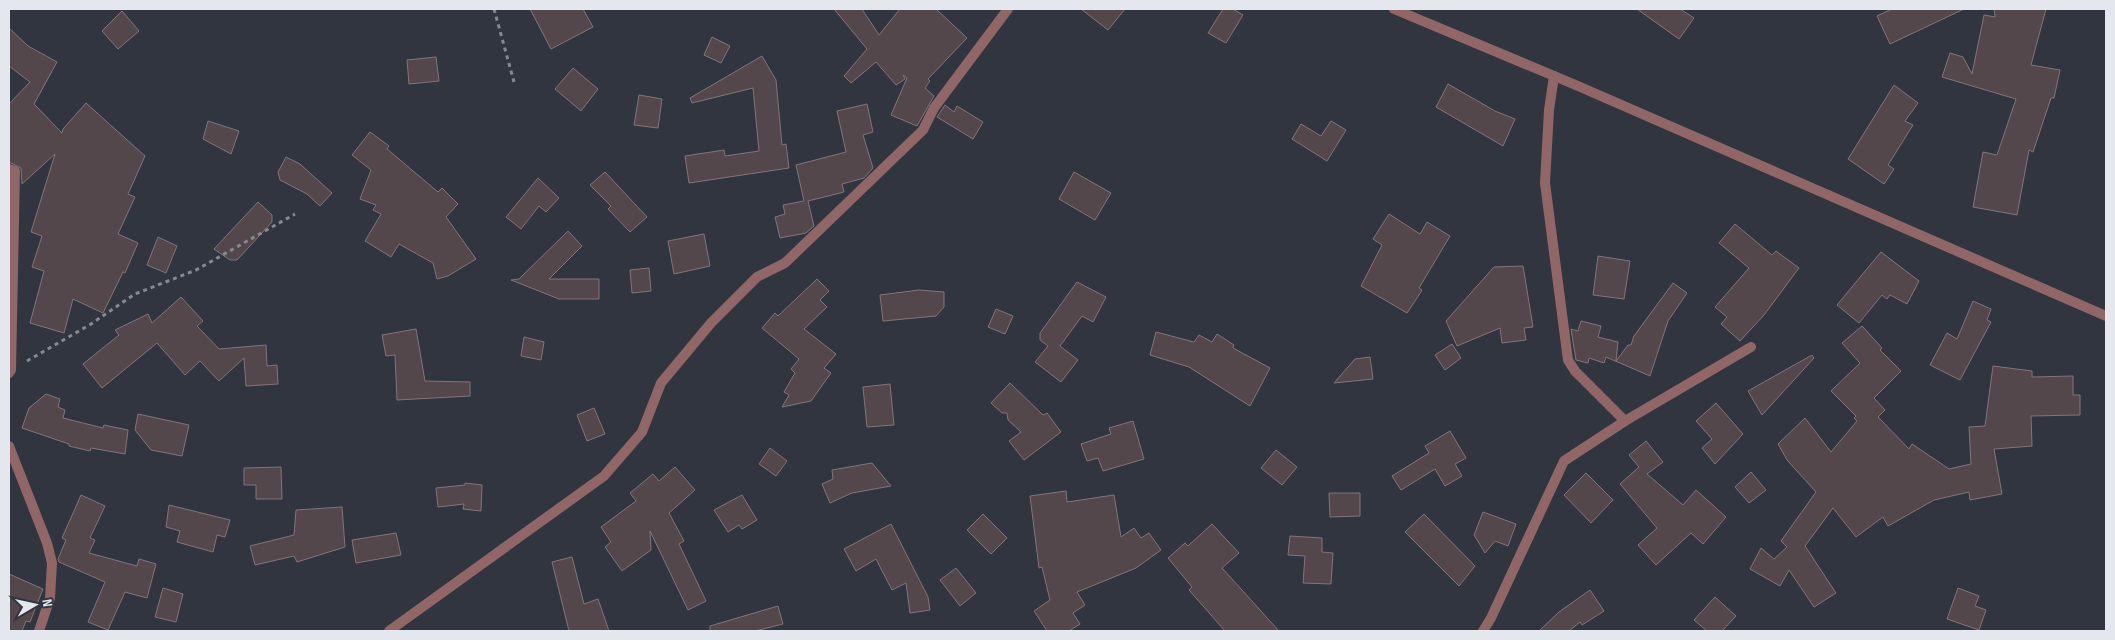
<svg xmlns="http://www.w3.org/2000/svg" width="2115" height="640" font-family="'Sofia Sans Condensed',sans-serif">
	<rect width="100%" height="100%" fill="#31353f"/>
	<g fill="#54474c" stroke="#83757a">
		<path d="M530 9H583L593 27 551 49Z"/>
		<path d="M834 9H862L879 35 900 9H936L967 38 928 79 930 81 925 88 934 96 917 126 891 115 907 78 903 75 905 79 896 85 876 62 851 83 844 76 867 49Z"/>
		<path d="M1081 9H1125L1108 30Z"/>
		<path d="M1223 9H1233L1243 15 1226 43 1208 33Z"/>
		<path d="M1637 9H1680L1694 18 1679 39Z"/>
		<path d="M1892 9H1964L1890 44 1877 16Z"/>
		<path d="M1994 9H2046L2031 65 2060 70 2054 98H2051L2033 152 2029 150 2017 215 1973 207 1983 152 1997 155 2016 99 1942 77 1950 53 1963 57 1972 74 1984 15 1995 17Z"/>
		<path d="M122 11 139 31 118 49 102 31Z"/>
		<path d="M9 28 28 46 57 62 34 104 62 133 63 129 86 103 145 156 128 194 135 197 118 234 138 243 125 273 123 272 103 313 73 299 64 333 30 323 44 271 32 267 42 236 31 232 55 154 22 184 21 168 9 162V104L30 82 9 66Z"/>
		<path d="M712 37 730 46 721 63 704 55Z"/>
		<path d="M762 56 776 80 782 145 786 144 789 168 689 183 685 156 724 150 725 156 759 151 753 88 692 103 690 98Z"/>
		<path d="M436 57 439 81 409 84 407 60Z"/>
		<path d="M573 68 598 89 581 111 555 89Z"/>
		<path d="M1448 84 1495 111 1515 119 1503 146 1436 107Z"/>
		<path d="M1894 85 1918 103 1905 121 1913 125 1888 165 1894 169 1884 184 1848 159Z"/>
		<path d="M639 95 662 99 658 128 634 125Z"/>
		<path d="M867 104 873 132 863 135 873 168 864 178 842 184 844 192 808 201 814 226 806 233 780 238 775 217 785 214 783 205 804 201 796 165 846 152 837 111Z"/>
		<path d="M945 105 954 112 957 106 983 122 973 139 937 117Z"/>
		<path d="M208 121 239 131 231 154 203 139Z"/>
		<path d="M1331 121 1346 130 1327 161 1292 139 1301 124 1321 136Z"/>
		<path d="M370 132 389 146 387 149 438 192 442 188 458 204 446 217 476 259 448 276 437 279 433 263 399 244 391 257 365 241 381 214 373 210 376 205 360 199 371 170 352 155Z"/>
		<path d="M286 157 300 164 332 193 320 206 307 194 280 180 278 172Z"/>
		<path d="M605 172 647 217 630 232 608 209 611 206 590 185Z"/>
		<path d="M1074 172 1111 193 1095 220 1059 199Z"/>
		<path d="M538 178 559 198 546 212 539 206 521 229 506 217Z"/>
		<path d="M258 202 272 215V222L237 260H230L214 249Z"/>
		<path d="M1389 214 1420 234 1427 222 1450 236 1419 288 1422 290 1419 295 1407 313 1361 286 1382 245 1373 239Z"/>
		<path d="M1735 224 1772 255 1776 251 1799 268 1764 315 1740 341 1721 324 1727 317 1715 307 1749 268 1719 243Z"/>
		<path d="M568 231 582 246 549 279H599V299H559L511 280 519 279Z"/>
		<path d="M704 234 710 266 674 274 668 241Z"/>
		<path d="M158 237 177 246 166 273 147 265Z"/>
		<path d="M1881 252 1919 281 1907 304 1890 295 1887 299 1882 295 1859 323 1837 305Z"/>
		<path d="M1598 256 1630 261 1624 299 1593 295Z"/>
		<path d="M1523 266 1533 327 1524 328 1526 340 1502 343 1500 328 1457 346 1446 321 1494 267Z"/>
		<path d="M649 268 651 291 632 293 630 270Z"/>
		<path d="M817 279 829 291 820 300 827 307 804 329 836 354 824 368 831 373 811 401 782 407 789 395 784 392 795 373 791 369 799 359 762 328 775 313 778 316Z"/>
		<path d="M1077 282 1106 297 1093 322 1082 316 1060 346 1078 360 1061 382 1035 362 1048 346 1040 340V333Z"/>
		<path d="M1673 283 1687 293 1668 321 1650 376 1606 357 1604 363 1589 358 1588 363 1576 360 1571 329 1578 331 1581 321 1601 326 1598 337 1618 342 1616 361 1628 345H1631L1634 336Z"/>
		<path d="M919 290 944 292V307L936 316 883 321 880 295Z"/>
		<path d="M181 297 203 321 197 326 219 349 266 345 267 366 277 365 278 384 246 386 244 358 219 381 200 361 185 375 157 343 102 388 83 364 119 335 115 330 148 314 152 323Z"/>
		<path d="M1973 301 1991 309 1987 320 1991 322 1960 380 1930 365 1947 333 1957 339Z"/>
		<path d="M996 309 1013 316 1005 334 988 327Z"/>
		<path d="M1862 326 1882 348 1880 350 1901 371 1874 398 1885 410 1878 417 1909 449 1912 444 1949 469 1971 464 1969 427 1985 426 1993 366 2032 371V377L2073 376V395H2080V415L2031 416 2032 446 1994 449 2002 494 1970 500 1969 492 1934 500 1888 526 1883 517 1856 537 1833 508 1805 546 1836 593 1814 607 1789 570 1780 586 1750 569 1761 548 1774 559 1787 547 1781 541 1816 492 1787 460 1778 444 1805 418 1831 452 1857 421 1854 418 1856 416 1831 391 1860 363 1842 343Z"/>
		<path d="M416 329 425 381 470 382V396L397 400 395 355 386 356 382 335Z"/>
		<path d="M1156 332 1194 342 1199 335 1212 342 1217 334 1234 345 1233 348 1270 368 1250 406 1189 367 1150 355Z"/>
		<path d="M524 337 544 342 541 360 521 356Z"/>
		<path d="M1452 344 1461 358 1445 370 1435 355Z"/>
		<path d="M1812 355 1814 358 1762 415 1748 391Z"/>
		<path d="M1370 357 1373 379 1334 383 1355 359Z"/>
		<path d="M1010 383 1043 415 1047 413 1061 432 1024 460 1009 441 1021 432 1008 420 1007 413H1002L991 403Z"/>
		<path d="M890 384 894 425 867 427 863 387Z"/>
		<path d="M46 394 60 399 58 407 65 410 63 418 103 428 104 425 128 430 125 454 91 448 90 451 69 446V444L22 428 29 408Z"/>
		<path d="M1716 403 1743 434 1715 464 1702 448 1712 439 1696 421Z"/>
		<path d="M594 408 605 434 587 441 577 415Z"/>
		<path d="M138 414 189 425 182 456 151 450 135 430Z"/>
		<path d="M1133 421 1144 459 1103 471 1098 458 1087 461 1081 444 1111 434 1109 428Z"/>
		<path d="M1450 431 1466 458 1455 464 1462 476 1445 486 1435 469 1401 490 1392 476 1429 453 1425 446Z"/>
		<path d="M1646 441 1663 462 1647 474 1683 505 1696 490 1726 517 1703 544 1691 533 1656 565 1638 545 1657 528 1620 484 1639 467 1629 455Z"/>
		<path d="M770 448 787 461 776 476 759 464Z"/>
		<path d="M1276 450 1297 467 1282 485 1261 468Z"/>
		<path d="M872 463 891 486 852 493 830 503 822 484 833 479 832 470Z"/>
		<path d="M281 467 282 499H256V485H244V468Z"/>
		<path d="M675 467 695 490 669 513 684 541 679 544 706 601 688 610 650 531 651 550 622 571 605 547 611 542 601 527 636 501 630 493 653 474 659 481Z"/>
		<path d="M1751 472 1766 490 1749 503 1735 487Z"/>
		<path d="M1586 473 1613 500 1591 523 1564 495Z"/>
		<path d="M465 483 482 485 481 511 463 509 464 504 438 507 436 488 465 485Z"/>
		<path d="M1066 491 1067 502 1114 495 1121 537 1134 528 1141 538 1149 533 1161 550 1136 568 1077 592 1085 605 1073 613 1080 624 1069 631H1047L1034 611 1050 600 1042 567 1039 568 1030 496Z"/>
		<path d="M1329 493H1360V516L1330 517Z"/>
		<path d="M81 495 105 506 90 538 95 540 89 553 137 566 139 559 156 564 147 598 125 592 108 630 88 622 105 582 59 562 58 559 66 540 62 538Z"/>
		<path d="M742 495 757 520 742 529 739 525 728 532 714 510Z"/>
		<path d="M169 505 230 520 225 537 217 535 213 552 177 542 180 531 166 527Z"/>
		<path d="M342 507 345 547 297 562 294 556 255 565 250 546 294 535 296 510Z"/>
		<path d="M1483 512 1516 524 1508 546 1495 541 1485 553 1474 535Z"/>
		<path d="M983 514 1007 538 991 554 967 530Z"/>
		<path d="M1424 514 1475 566 1459 586 1405 532Z"/>
		<path d="M891 524 928 597 930 610 910 613 906 583 892 590 876 559 856 571 844 549Z"/>
		<path d="M1212 524 1239 553 1222 568 1279 631H1225L1189 590 1192 587 1168 558 1185 543 1188 546Z"/>
		<path d="M396 533 401 555 356 563 352 540Z"/>
		<path d="M1290 536 1322 538V552L1333 553 1331 584 1303 583 1305 556 1288 555Z"/>
		<path d="M572 557 584 604 598 599 609 631H569L552 562Z"/>
		<path d="M956 568 976 593 960 606 940 580Z"/>
		<path d="M9 574 43 589 30 622 26 621 22 631H9Z"/>
		<path d="M163 588 183 594 176 622 155 617Z"/>
		<path d="M1958 588 1979 596 1975 606 1986 610 1979 630 1947 619Z"/>
		<path d="M1590 590 1604 611 1582 625 1580 622 1569 631H1539L1559 612Z"/>
		<path d="M1715 597 1736 616 1722 631H1707L1694 620Z"/>
		<path d="M778 606 783 624 755 631H710V626Z"/>
	</g>
	<g fill="none" stroke-linecap="round" stroke-linejoin="round">
		<g stroke="#858991" stroke-width="3" stroke-dasharray="4 4" stroke-linecap="butt">
			<path d="M494 9 514 82"/>
			<path d="M27 361 91 324 135 294 196 270 295 214"/>
		</g>
		<g stroke="#916667" stroke-width="10">
			<path d="M1554 76 1549 110 1545 183 1568 360 1575 371 1625 421"/>
			<path d="M9 169 15 171 11 370 9 373"/>
			<path d="M1483 631 1491 618 1564 461 1625 421 1751 347"/>
		</g>
		<g stroke="#916667" stroke-width="10">
			<path d="M1394 9 1578 86 2106 316"/>
			<path d="M9 446 47 543 52 563 50 598 39 631"/>
			<path d="M389 631 604 476 642 432 661 383 711 323 757 277 785 263 923 130 934 108 1008 9"/>
		</g>
	</g>
	<rect width="2115" height="640" fill="none" stroke="#e4e7ee" stroke-width="20"/>
	<g transform="translate(35 605) rotate(81)" stroke="#31353f" stroke-width="4" paint-order="stroke">
	<path d="M0-4L9 19L0 12L-9 19Z" fill="#e4e7ee"/>
	<text y="-8" font-size="14" font-weight="bold" text-anchor="middle" fill="#e4e7ee">N</text>
	</g>
</svg>
